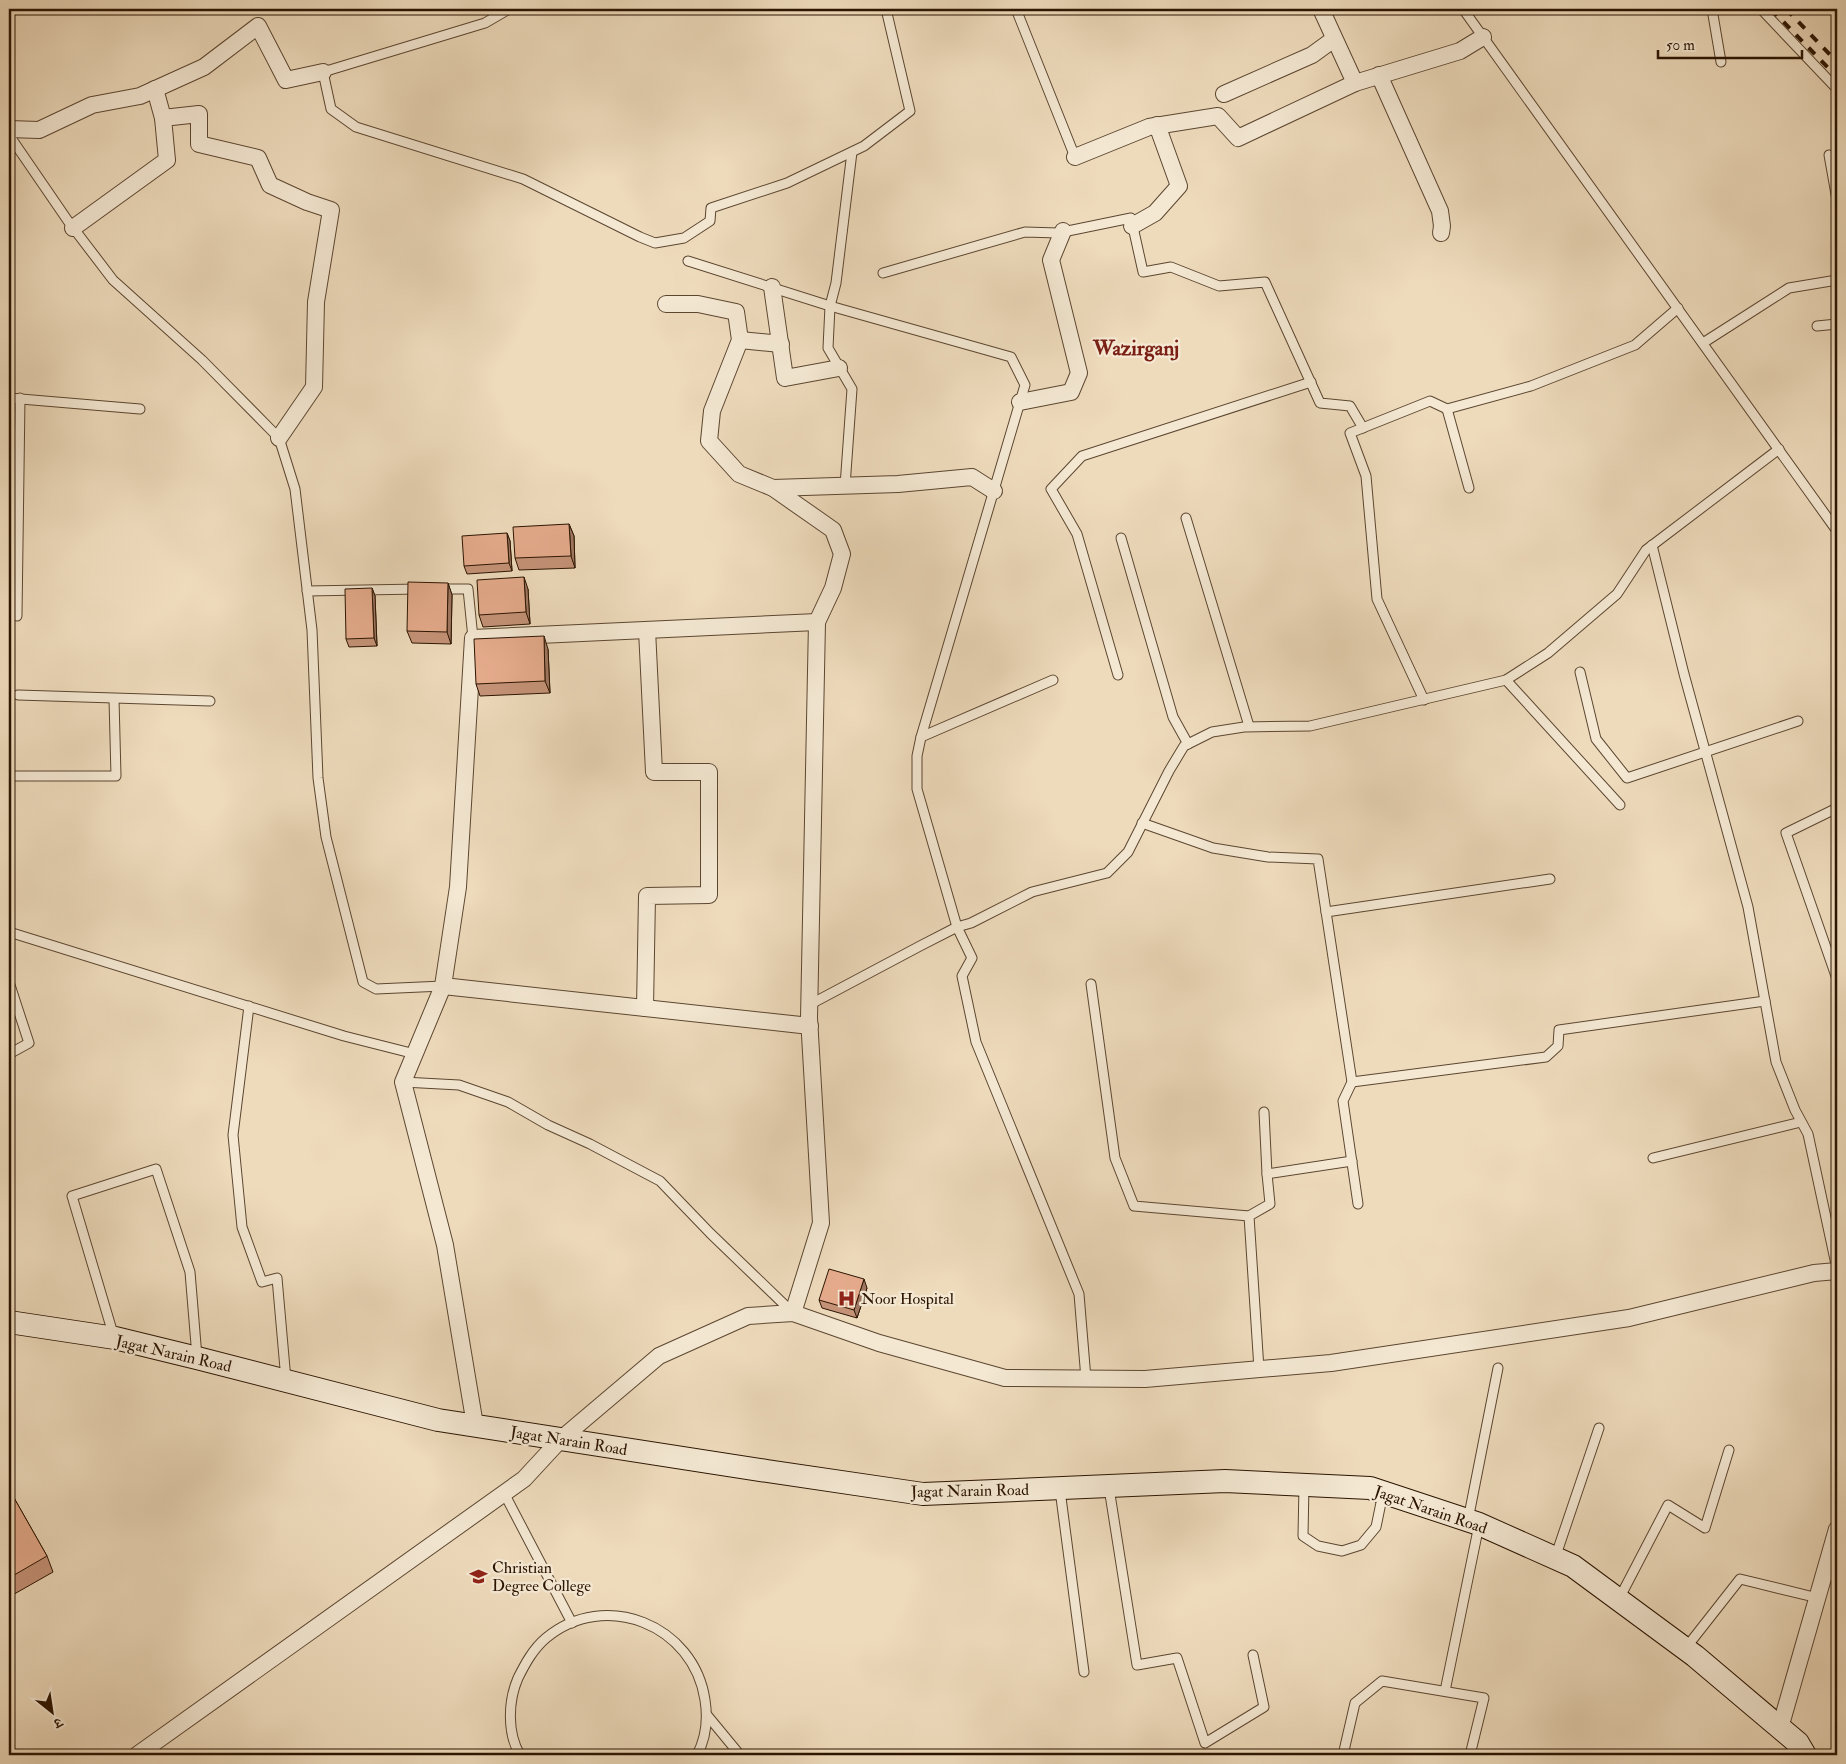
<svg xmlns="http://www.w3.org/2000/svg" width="1846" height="1764" font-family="'IM FELL Double Pica','Noto Serif Devanagari',serif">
	<rect width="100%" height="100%" fill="#eedbbc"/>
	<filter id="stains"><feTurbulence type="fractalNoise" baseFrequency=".004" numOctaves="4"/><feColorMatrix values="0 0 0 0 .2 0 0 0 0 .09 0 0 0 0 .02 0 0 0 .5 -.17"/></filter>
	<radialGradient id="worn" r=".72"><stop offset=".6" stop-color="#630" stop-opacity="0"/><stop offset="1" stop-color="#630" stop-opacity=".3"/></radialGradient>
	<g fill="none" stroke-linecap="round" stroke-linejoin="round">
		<defs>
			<g id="lane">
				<path d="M509 9 485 23 323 72 331 109 356 127 523 179 640 237 655 243 684 238 710 221 711 208 787 183 864 146 910 111 886 9"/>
				<path d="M1016 9 1075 157"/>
				<path d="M1463 9 1837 531"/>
				<path d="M1712 9 1721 62"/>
				<path d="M1761 9 1837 89"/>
				<path d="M9 135 68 221 113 280 202 360 279 438 295 489 312 630 318 778 326 837 363 982 376 989 443 986"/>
				<path d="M1829 155 1837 200"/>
				<path d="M688 261 830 306 1011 357 1025 385 921 737"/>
				<path d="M883 273 1025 232 1058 233 1131 218 1143 272 1171 267 1219 286 1265 282 1320 403 1350 406 1363 428"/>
				<path d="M1817 326 1837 324"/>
				<path d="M1703 343 1789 288 1837 280"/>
				<path d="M9 398 140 409"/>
				<path d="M1447 409 1469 488"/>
				<path d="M845 486 852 389 828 348 830 306 836 283 852 152"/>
				<path d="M1186 518 1249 726"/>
				<path d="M1121 538 1173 717 1188 744"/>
				<path d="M1652 545 1684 674 1748 907 1776 1062 1795 1110 1808 1134 1837 1269"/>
				<path d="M440 589H468L473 638"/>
				<path d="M307 591 419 589"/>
				<path d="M17 616 20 398"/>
				<path d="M1580 672 1596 739 1627 778 1798 721"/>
				<path d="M1118 675 1077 534 1051 489 1082 456 1311 382"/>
				<path d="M1053 680 921 737 917 756V789L957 927 972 958 962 976 976 1042 1079 1294 1086 1379"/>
				<path d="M1506 680 1620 805"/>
				<path d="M18 695 210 701"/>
				<path d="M1424 700 1377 599 1366 476 1350 433 1430 401 1447 409 1531 386 1635 345 1678 308"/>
				<path d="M9 776H116L114 699"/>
				<path d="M1835 809 1786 833 1837 979"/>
				<path d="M1142 823 1213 848 1268 857 1318 859 1352 1082 1343 1101 1358 1204"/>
				<path d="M1326 912 1550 879"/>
				<path d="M9 932 344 1036 415 1054"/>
				<path d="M9 982 29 1043 9 1054"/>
				<path d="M1091 984 1115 1158 1134 1206 1249 1216"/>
				<path d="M809 1005 920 946 957 927 971 923 1032 892 1107 873 1128 852 1169 771 1184 746 1212 732 1244 727 1310 726 1506 680 1548 653 1617 594 1646 550 1779 449"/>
				<path d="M249 1006 233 1135 242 1227 262 1282 277 1278 286 1380"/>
				<path d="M403 1082 459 1085 508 1102 548 1125 590 1144 660 1181 710 1233 793 1313"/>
				<path d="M1352 1082 1546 1057 1558 1046 1559 1030 1765 1001"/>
				<path d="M1653 1158 1801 1122"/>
				<path d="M1267 1174 1352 1161"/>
				<path d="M114 1337 72 1196 156 1169 190 1272 197 1357"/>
				<path d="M1259 1369 1249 1216 1270 1204 1267 1174 1264 1112"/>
				<path d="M1304 1485 1303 1536 1318 1546 1342 1551 1361 1545 1376 1527 1383 1493"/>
				<path d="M1109 1488 1137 1665 1177 1658 1205 1743 1264 1707 1253 1655"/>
				<path d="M1060 1490 1084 1672"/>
				<path d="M504 1493 572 1623"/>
				<path d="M1468 1520 1498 1368"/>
				<path d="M1555 1558 1599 1428"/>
				<path d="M1619 1599 1668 1505 1705 1528 1729 1450"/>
				<path d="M1685 1649 1740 1579 1818 1598"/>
				<path d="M1445 1691 1479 1525"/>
				<path d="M707 1715 740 1755"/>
				<path d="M520 1755C507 1733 508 1701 518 1678 525 1664 533 1649 546 1638 605 1589 694 1625 705 1700 708 1719 706 1738 697 1755"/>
				<path d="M1343 1755 1355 1703 1382 1681 1484 1698 1470 1755"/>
			</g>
			<g id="street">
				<path d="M1321 9 1355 83"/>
				<path d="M1379 75 1440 211 1442 226 1441 233"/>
				<path d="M155 89 163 118"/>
				<path d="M1224 94 1312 55 1334 39"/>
				<path d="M9 129 39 130 92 105 140 96 204 67 258 26 286 80 323 72"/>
				<path d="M1075 157 1149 127 1218 116 1238 138 1355 83 1460 51 1483 37"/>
				<path d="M1132 226 1155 213 1179 186 1157 125"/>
				<path d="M73 228 167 160 163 118 199 114V144L258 158 270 185 307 202 331 210 316 302 314 387 279 438"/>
				<path d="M772 287 785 378 839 368"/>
				<path d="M666 304H698L736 312 740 340 712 411 709 441 739 474 773 488 833 530 842 554 833 588 817 622 809 1018 821 1223 793 1313"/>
				<path d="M740 340 781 344"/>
				<path d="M1020 402 1071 392 1079 373 1051 260 1063 231"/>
				<path d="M773 488 898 484 972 477 994 491"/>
				<path d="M443 986 810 1026"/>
				<path d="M645 1008 647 896 709 895V772H654L647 630"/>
				<path d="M475 1425 445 1245 403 1082 443 986 458 887 473 638 817 622"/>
				<path d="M1780 1728 1837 1529"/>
				<path d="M137 1755 524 1479 561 1439 659 1356 748 1316 793 1313 879 1343 1005 1378 1145 1379 1331 1363 1629 1318 1814 1273 1837 1271"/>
			</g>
			<path id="secondary" d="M9 1322 115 1338 197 1358 438 1420 767 1471 923 1494 1225 1481 1370 1488 1479 1524 1573 1566 1695 1656 1798 1743 1805 1755"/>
		</defs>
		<use href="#lane" stroke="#5c4630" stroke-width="11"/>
		<use href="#street" stroke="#5c4630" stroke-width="18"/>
		<use href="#secondary" stroke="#2b1401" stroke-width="24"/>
		<use href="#lane" stroke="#f4e8d3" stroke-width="9"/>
		<use href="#street" stroke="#f4e8d3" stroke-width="16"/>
		<use href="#secondary" stroke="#f4e8d3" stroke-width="22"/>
		<g stroke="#2b1401" stroke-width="4" stroke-dasharray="9 9" stroke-linecap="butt">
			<path d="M1771 9 1837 77"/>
			<path d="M1786 9 1837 62"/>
		</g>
	</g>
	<g fill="#c59378" stroke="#2b1401">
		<path d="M569 524 574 536 575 568 519 570 515 558Z"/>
		<path d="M507 533 510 541 512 571 467 574 464 566Z"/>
		<path d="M448 583 452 595 451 644 412 643 407 631Z"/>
		<path d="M372 588 375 596 377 646 349 647 346 639Z"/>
		<path d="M528 589 530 624 483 627 479 615Z"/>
		<path d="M548 649 550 693 480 696 476 684Z"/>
		<path d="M867 1288 857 1318 822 1308 819 1300Z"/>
		<path d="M9 1489 47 1556 53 1572 9 1597Z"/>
	</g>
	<g fill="#a07862" stroke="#2b1401">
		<path d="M569 524 574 536 575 568 571 556Z"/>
		<path d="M507 533 510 541 512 571 509 563Z"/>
		<path d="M524 577 528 589 530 624 526 612Z"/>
		<path d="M448 583 452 595 451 644 447 632Z"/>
		<path d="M372 588 375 596 377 646 374 638Z"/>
		<path d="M544 636 548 649 550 693 545 681Z"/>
		<path d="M864 1279 867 1288 857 1318 854 1310Z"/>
	</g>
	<g fill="#e5ab8c" stroke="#2b1401">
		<path d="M569 524 571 556 515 558 513 527Z"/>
		<path d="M507 533 509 563 464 566 462 536Z"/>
		<path d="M524 577 526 612 479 615 477 580Z"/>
		<path d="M408 582 448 583 447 632 407 631Z"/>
		<path d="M372 588 374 638 346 639 345 589Z"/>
		<path d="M544 636 545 681 476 684 474 639Z"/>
		<path d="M829 1269 864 1279 854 1310 819 1300Z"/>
		<path d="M9 1489 47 1556 9 1578Z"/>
	</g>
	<defs>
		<symbol id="hospital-bare" viewBox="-9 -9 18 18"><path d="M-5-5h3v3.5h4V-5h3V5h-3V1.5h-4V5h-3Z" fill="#8f2418" stroke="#f4e8d3" stroke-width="2.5" paint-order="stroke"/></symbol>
		<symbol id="university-bare" viewBox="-9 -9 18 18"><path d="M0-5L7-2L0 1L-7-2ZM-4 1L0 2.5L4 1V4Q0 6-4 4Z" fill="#8f2418" stroke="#f4e8d3" stroke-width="2.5" paint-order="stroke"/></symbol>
	</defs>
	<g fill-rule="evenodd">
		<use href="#hospital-bare" x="834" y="1286" width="25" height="25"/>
		<use href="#university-bare" x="466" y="1564" width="25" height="25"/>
	</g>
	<g text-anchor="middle" stroke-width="4.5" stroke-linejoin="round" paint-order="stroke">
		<g font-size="16" fill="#2b1401" stroke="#f4e8d3" text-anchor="start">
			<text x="861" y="1304">Noor Hospital</text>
			<text x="492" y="1573">Christian<tspan x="492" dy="18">Degree College</tspan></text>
		</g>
		<g font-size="16" fill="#2b1401" stroke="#f4e8d3">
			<text transform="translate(174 1353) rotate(13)" y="6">Jagat Narain Road</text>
			<text transform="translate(569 1440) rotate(9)" y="6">Jagat Narain Road</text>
			<text transform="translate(970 1490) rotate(-1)" y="6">Jagat Narain Road</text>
			<text transform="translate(1431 1509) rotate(19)" y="6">Jagat Narain Road</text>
		</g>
		<g font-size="21" font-weight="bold" fill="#7a1f14" stroke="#f4e8d3">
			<text x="1136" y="355">Wazirganj</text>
		</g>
	</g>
	<rect width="1846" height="1764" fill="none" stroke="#eedbbc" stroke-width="30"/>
	<rect x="10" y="10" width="1826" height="1744" fill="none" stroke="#2b1401" stroke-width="2.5"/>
	<rect x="15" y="15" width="1816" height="1734" fill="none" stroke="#2b1401"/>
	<g transform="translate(52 1712) rotate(150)" stroke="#f4e8d3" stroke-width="4" paint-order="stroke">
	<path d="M0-4L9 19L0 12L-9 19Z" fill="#2b1401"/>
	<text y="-8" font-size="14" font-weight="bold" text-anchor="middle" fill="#2b1401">उ</text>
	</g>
	<path d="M1658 50v8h144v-8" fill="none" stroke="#2b1401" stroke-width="2.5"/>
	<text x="1666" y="50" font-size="15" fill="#2b1401" stroke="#f4e8d3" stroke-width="4" paint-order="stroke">50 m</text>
	<rect width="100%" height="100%" filter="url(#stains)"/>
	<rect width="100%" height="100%" fill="url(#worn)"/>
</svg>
